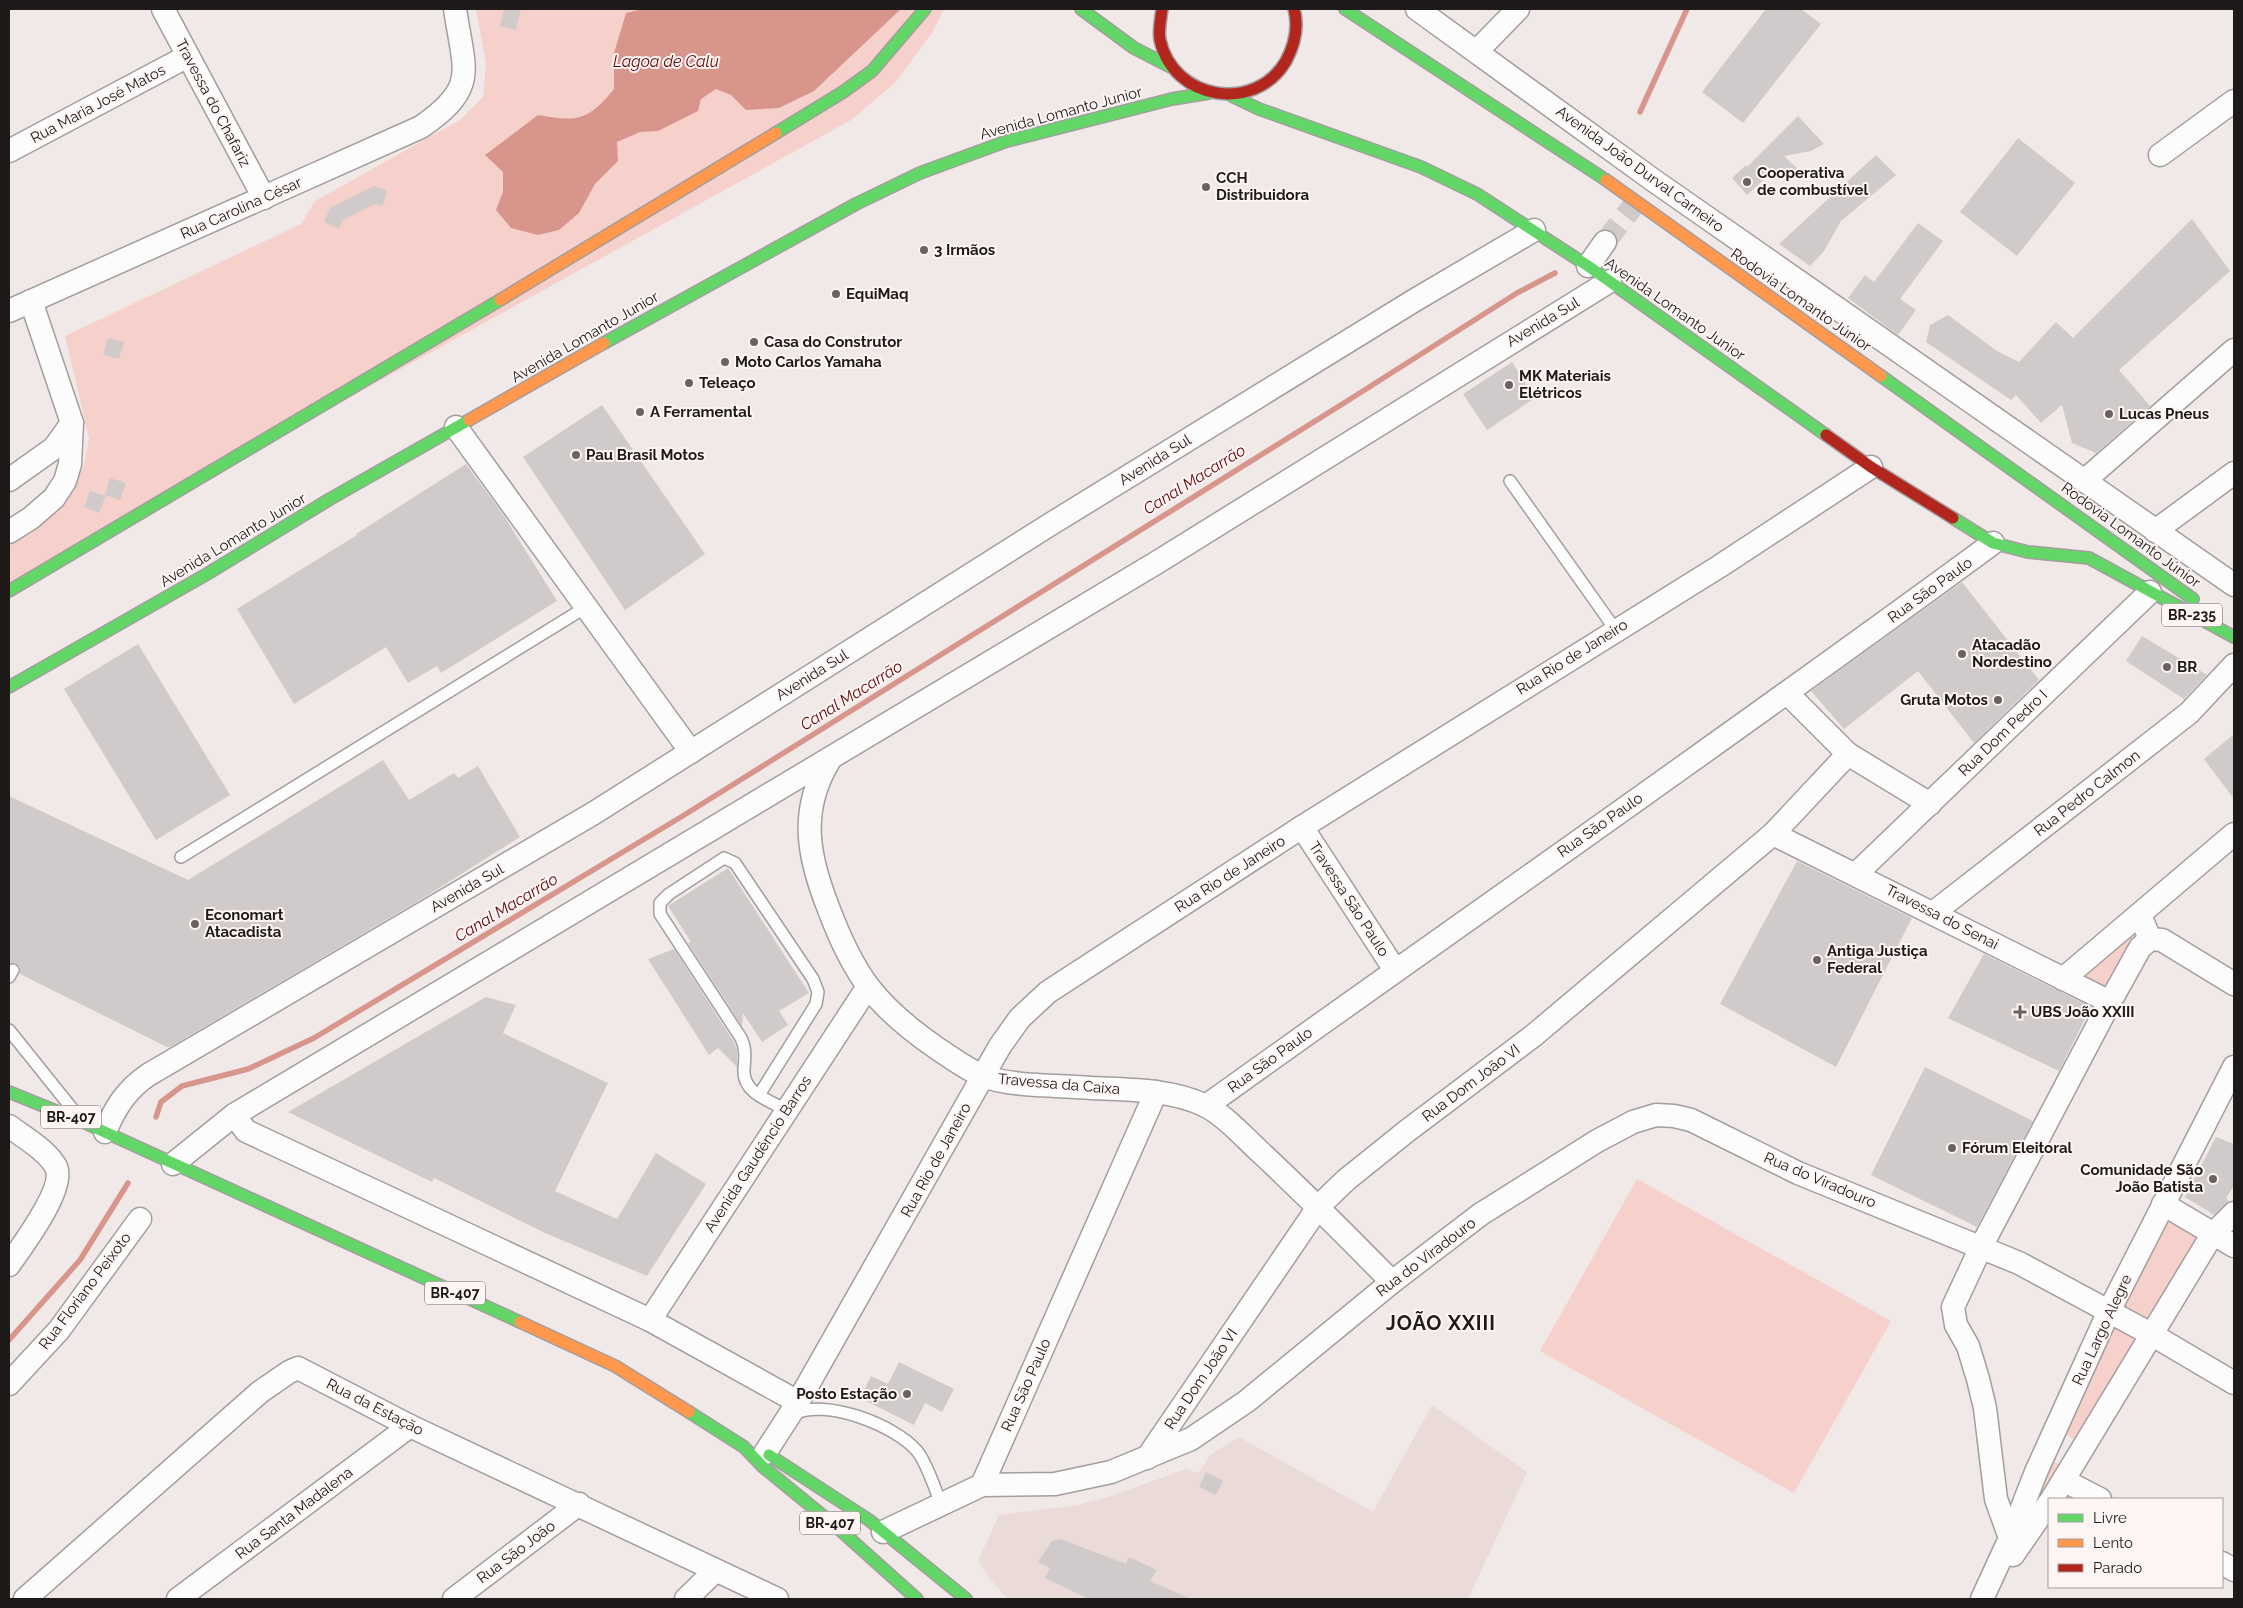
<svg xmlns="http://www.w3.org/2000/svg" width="2243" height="1608" font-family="Raleway,sans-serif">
	<rect width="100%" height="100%" fill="#f0e9e8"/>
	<path fill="#eadbd9" d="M1432 1405 1527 1472 1468 1599H1008L989 1578 978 1561 999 1515 1078 1505 1111 1496 1186 1469 1199 1473 1210 1455 1239 1437 1373 1512Z"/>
	<g fill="#f6d1cc">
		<path d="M476 9H944L933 31 896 82 851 120 9 586V540L41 518 73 490 84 465 89 438 65 336 301 224 315 201 460 120 483 97 486 64Z"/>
		<path d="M2136 928 2140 932 2108 992 2081 975Z"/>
		<path d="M1637 1179 1891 1321 1794 1493 1540 1351Z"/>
		<path d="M2163 1219 2198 1236 2148 1319 2121 1304Z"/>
		<path d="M2112 1323 2138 1336 2075 1441 2062 1430Z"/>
		<path d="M2049 1460 2064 1466 2020 1538Z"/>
	</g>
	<path fill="#d8958c" d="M643 9H901L814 91 779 108 746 110 731 95 716 89 701 99 698 111 658 131 640 132 617 142 618 161 595 184 579 213 559 230 538 235 511 228 496 210 503 192V172L485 155 538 115C577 122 588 121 614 89V53L626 13Z"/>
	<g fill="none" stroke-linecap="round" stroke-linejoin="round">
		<g stroke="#d8958c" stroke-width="5.5">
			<path d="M1640 112 1687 9"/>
			<path d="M156 1117 161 1102 182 1086 248 1069 314 1038 681 817 1352 398 1517 293 1555 273"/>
			<path d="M9 1340 80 1260 128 1183"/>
		</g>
	</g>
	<g fill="#d0cbca">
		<path d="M504 9H521L516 30 500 26Z"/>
		<path d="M1766 9H1801L1821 24 1743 123 1702 92Z"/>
		<path d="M1798 116 1824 144 1811 151 1784 156 1798 169 1785 181 1774 170 1747 195 1732 178 1746 165 1747 167Z"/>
		<path d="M2018 138 2075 183 2017 256 1960 212Z"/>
		<path d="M1876 155 1896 175 1841 221 1824 251 1810 266 1779 244Z"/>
		<path d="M374 186 387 190 383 206 375 204 343 220 339 229 324 222 330 208Z"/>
		<path d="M2192 219 2230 271 2119 370 2150 406 2096 453 2072 443 2062 405 2041 423 2016 395 2011 400 1926 342 1930 325 1948 315 1997 351 2019 362 2056 322 2073 338Z"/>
		<path d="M1918 223 1943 241 1900 299 1916 310 1898 335 1848 298 1865 275 1874 282Z"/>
		<path d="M108 338 124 342 119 359 103 355Z"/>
		<path d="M1512 362 1535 398 1487 430 1463 394Z"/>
		<path d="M602 405 705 554 625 610 523 457Z"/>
		<path d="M466 464 504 516 557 601 441 673 437 666 408 683 386 647 294 704 237 609 357 535 356 534Z"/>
		<path d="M110 478 126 483 120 500 105 495Z"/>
		<path d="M90 491 106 496 99 513 84 507Z"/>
		<path d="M1962 582 2039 680 1974 743 1918 671 1844 729 1811 691Z"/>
		<path d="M2142 636 2207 675 2184 699 2126 661Z"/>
		<path d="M138 644 230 795 156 840 64 689Z"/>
		<path d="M2234 734V799L2204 759Z"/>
		<path d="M383 760 409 800 454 773 458 778 478 766 520 837 425 897 172 1046 167 1047 20 974V967L16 963 9 964V796L188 880Z"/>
		<path d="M1797 861 1912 918 1836 1067 1720 1004Z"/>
		<path d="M728 868 809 993 779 1011 788 1025 762 1042 743 1013 742 1026 688 943 691 942 668 906Z"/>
		<path d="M674 949 734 1042 737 1050V1067L718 1048 709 1055 648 959Z"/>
		<path d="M1984 954 2091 1007 2059 1071 1948 1018Z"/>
		<path d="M486 997 516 1005 503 1033 608 1083 555 1191 617 1219 656 1153 706 1184 647 1276 545 1233 434 1178 432 1182 288 1112Z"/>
		<path d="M1925 1067 2033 1121 1977 1227 1871 1175Z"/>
		<path d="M2216 1137 2234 1144V1186L2226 1198 2229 1201 2214 1215 2185 1197Z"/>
		<path d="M899 1362 954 1389 942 1412 925 1403 914 1425 860 1398 871 1376 888 1384Z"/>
		<path d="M1206 1472 1223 1481 1216 1495 1199 1487Z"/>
		<path d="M1061 1539 1126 1564 1129 1557 1157 1570 1150 1581 1191 1599H1089L1045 1578 1050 1568 1038 1562 1052 1541Z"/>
	</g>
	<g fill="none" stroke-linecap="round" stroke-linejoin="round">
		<path stroke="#d0cac9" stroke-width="22" stroke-dasharray="22 11" stroke-linecap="butt" d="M1605 242 1641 196"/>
		<defs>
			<g id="lane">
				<path d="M1510 481 1615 629"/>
				<path d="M181 857 586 607"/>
				<path d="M9 977 13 970"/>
				<path d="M9 1030 74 1111"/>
				<path d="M759 1095 816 1004 818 992 813 979 735 863 724 858 669 894 660 903V914L741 1038C746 1048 745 1058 744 1069 742 1093 770 1101 787 1110"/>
				<path d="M794 1414C825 1398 895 1425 917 1451 927 1463 935 1489 941 1504"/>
			</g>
			<g id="street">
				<path d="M163 9 264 198"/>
				<path d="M1417 9 1653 180 2234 585"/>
				<path d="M1477 51 1518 9"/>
				<path d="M9 151 188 56"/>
				<path d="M2160 155 2234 101"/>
				<path d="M1588 266 1605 242"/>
				<path d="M9 311 421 127C479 87 464 71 455 9"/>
				<path d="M456 427 691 752"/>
				<path d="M9 480 54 448 72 423"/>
				<path d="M2084 481 2234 350"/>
				<path d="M2155 531 2234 473"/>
				<path d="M9 532 31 518 54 498 65 481 70 464 72 423 31 301"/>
				<path d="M1788 694 1848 754 1930 804"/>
				<path d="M829 761C799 811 808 856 828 907 854 977 877 1007 938 1049 952 1058 968 1070 983 1076 1011 1087 1062 1085 1092 1088 1129 1090 1170 1089 1204 1105 1223 1114 1242 1135 1258 1150 1304 1193 1348 1237 1392 1282"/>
				<path d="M1302 827 1395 970"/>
				<path d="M1773 834 2110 1002"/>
				<path d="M1856 874 2150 592"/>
				<path d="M1933 913 2189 713 2234 665"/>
				<path d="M2150 939 2162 940 2234 984"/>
				<path d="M2063 979 2234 834"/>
				<path d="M1206 1106C1468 918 1734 734 1993 543"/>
				<path d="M234 1115 246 1131 650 1320 798 1402"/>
				<path d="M9 1126C23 1137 47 1150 56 1167 66 1188 22 1246 9 1265"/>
				<path d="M105 1132C115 1108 126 1090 148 1075L594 813 1046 527 1415 300 1534 230"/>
				<path d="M173 1164 234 1115 1156 563 1610 281"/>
				<path d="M2163 1204 2234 1246"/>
				<path d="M650 1320 867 988"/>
				<path d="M9 1384 59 1330 140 1219"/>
				<path d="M765 1453 798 1402 1000 1046 1020 1018 1048 992 1302 827 1720 566 1871 467"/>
				<path d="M1147 1458 1319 1206 1346 1180 1407 1131 1533 1036 1773 834 1848 754"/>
				<path d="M2065 1481 2100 1499"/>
				<path d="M982 1485 1156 1092"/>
				<path d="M2052 1499 2212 1235 2234 1213"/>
				<path d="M883 1532 982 1485 1055 1484 1111 1472 1191 1439 1247 1401 1392 1282 1481 1214 1597 1141 1633 1122 1656 1115 1674 1116 1691 1120 1798 1173 2019 1263 2151 1334 2234 1383"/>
				<path d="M2010 1538 1996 1499 1985 1408 1978 1379 1968 1346 1956 1325 1953 1307 1981 1247 2110 1002 2140 948 2150 939 2140 915"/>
				<path d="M2013 1555 2049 1503"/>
				<path d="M2222 1563 2234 1570"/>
				<path d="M25 1599 260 1392 289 1372 298 1368 410 1426 777 1599"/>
				<path d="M178 1599 410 1426"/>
				<path d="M454 1599 579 1504"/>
				<path d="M686 1599 715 1571"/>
				<path d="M1982 1599 2010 1538 2036 1472 2109 1311 2234 1067"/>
			</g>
			<g id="fast">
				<path d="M1081 9 1134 48 1171 67"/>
				<path d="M1345 9 1606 180"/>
				<path d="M1232 96 1259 109 1421 167 1477 194 1588 266 1826 435"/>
				<path d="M776 133 843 92 872 71 925 9"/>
				<path d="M604 343 856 204 920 173 1007 141 1172 99 1209 93"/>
				<path d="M1881 376 2193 599"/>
				<path d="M1953 518 1993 543 2028 552 2089 558 2234 637"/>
				<path d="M9 591 500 300"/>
				<path d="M9 687 207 574 330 499 469 420"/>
				<path d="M9 1092 83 1122 520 1322"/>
				<path d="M689 1412 744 1447 762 1466 839 1529 917 1599"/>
				<path d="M769 1455 869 1520 966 1599"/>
			</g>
			<g id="slow">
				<path d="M1606 180 1881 376"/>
				<path d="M500 300 776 133"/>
				<path d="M469 420 604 343"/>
				<path d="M520 1322 615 1366 689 1412"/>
			</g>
			<g id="jam">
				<path d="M1162 9C1161 18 1158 31 1160 40 1173 100 1255 114 1286 61 1295 44 1299 27 1294 9"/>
				<path d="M1826 435 1871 467 1953 518"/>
			</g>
		</defs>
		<use href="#lane" stroke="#a39e9d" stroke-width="14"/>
		<use href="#street" stroke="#a39e9d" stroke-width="25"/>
		<use href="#fast" stroke="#a39e9d" stroke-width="14"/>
		<use href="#slow" stroke="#a39e9d" stroke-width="14"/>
		<use href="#jam" stroke="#a39e9d" stroke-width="14"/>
		<use href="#lane" stroke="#fdfcfc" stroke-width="11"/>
		<use href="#street" stroke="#fdfcfc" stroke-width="22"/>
		<use href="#fast" stroke="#63d668" stroke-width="11"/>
		<use href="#slow" stroke="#ff974d" stroke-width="11"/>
		<use href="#jam" stroke="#b3261e" stroke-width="11"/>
	</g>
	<g fill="#686261" stroke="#fdf5f4" stroke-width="2">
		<circle cx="1747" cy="182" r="5"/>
		<circle cx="1206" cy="187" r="5"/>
		<circle cx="924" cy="250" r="5"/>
		<circle cx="836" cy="294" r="5"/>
		<circle cx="754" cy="342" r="5"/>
		<circle cx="725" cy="362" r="5"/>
		<circle cx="689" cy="383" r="5"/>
		<circle cx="1509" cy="385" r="5"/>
		<circle cx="640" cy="412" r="5"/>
		<circle cx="2109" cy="414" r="5"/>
		<circle cx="576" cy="455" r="5"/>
		<circle cx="1962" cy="654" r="5"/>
		<circle cx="2167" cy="667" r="5"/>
		<circle cx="1998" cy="700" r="5"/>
		<circle cx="195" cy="924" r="5"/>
		<circle cx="1817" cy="960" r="5"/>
		<path d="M2017.5 1004.5h5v5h5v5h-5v5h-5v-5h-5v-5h5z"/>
		<circle cx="1952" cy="1148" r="5"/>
		<circle cx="2213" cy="1179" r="5"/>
		<circle cx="907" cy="1394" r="5"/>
	</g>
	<g text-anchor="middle" stroke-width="4" stroke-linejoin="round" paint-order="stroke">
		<g fill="#fdf5f4" stroke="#615c5b" stroke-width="1">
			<rect x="2162" y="603.5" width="60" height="23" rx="4"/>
			<rect x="41" y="1105.5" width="60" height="23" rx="4"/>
			<rect x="425" y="1281.5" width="60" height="23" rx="4"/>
			<rect x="800" y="1511.5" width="60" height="23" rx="4"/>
		</g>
		<g font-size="14" font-weight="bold" fill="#1e1a19">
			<text x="2192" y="620">BR-235</text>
			<text x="71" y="1122">BR-407</text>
			<text x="455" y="1298">BR-407</text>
			<text x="830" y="1528">BR-407</text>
		</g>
		<g font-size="15" fill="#1e1a19" stroke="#fdf5f4">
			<text transform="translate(213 103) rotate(62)" y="5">Travessa do Chafariz</text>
			<text transform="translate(98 104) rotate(-28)" y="5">Rua Maria José Matos</text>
			<text transform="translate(1061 113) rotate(-15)" y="5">Avenida Lomanto Junior</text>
			<text transform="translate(1640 169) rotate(36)" y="5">Avenida João Durval Carneiro</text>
			<text transform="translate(241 208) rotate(-24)" y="5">Rua Carolina César</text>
			<text transform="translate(1801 300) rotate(35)" y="5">Rodovia Lomanto Júnior</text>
			<text transform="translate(1675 309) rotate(35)" y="5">Avenida Lomanto Junior</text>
			<text transform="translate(1543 322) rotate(-31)" y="5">Avenida Sul</text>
			<text transform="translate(585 337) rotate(-30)" y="5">Avenida Lomanto Junior</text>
			<text transform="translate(1155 460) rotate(-32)" y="5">Avenida Sul</text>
			<text transform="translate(2131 535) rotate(36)" y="5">Rodovia Lomanto Júnior</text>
			<text transform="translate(233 540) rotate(-31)" y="5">Avenida Lomanto Junior</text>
			<text transform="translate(1930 590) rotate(-36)" y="5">Rua São Paulo</text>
			<text transform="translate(1572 657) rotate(-32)" y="5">Rua Rio de Janeiro</text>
			<text transform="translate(812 675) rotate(-32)" y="5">Avenida Sul</text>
			<text transform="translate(2003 733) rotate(-44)" y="5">Rua Dom Pedro I</text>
			<text transform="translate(2087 793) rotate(-38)" y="5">Rua Pedro Calmon</text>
			<text transform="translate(1600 825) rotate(-35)" y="5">Rua São Paulo</text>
			<text transform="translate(1230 874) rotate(-33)" y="5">Rua Rio de Janeiro</text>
			<text transform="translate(467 888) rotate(-30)" y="5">Avenida Sul</text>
			<text transform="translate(1349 899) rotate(57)" y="5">Travessa São Paulo</text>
			<text transform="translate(1942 917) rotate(27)" y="5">Travessa do Senai</text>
			<text transform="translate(1270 1060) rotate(-36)" y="5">Rua São Paulo</text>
			<text transform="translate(1471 1083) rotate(-37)" y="5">Rua Dom João VI</text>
			<text transform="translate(1059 1084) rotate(5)" y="5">Travessa da Caixa</text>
			<text transform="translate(758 1154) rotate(-57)" y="5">Avenida Gaudêncio Barros</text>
			<text transform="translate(936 1160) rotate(-61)" y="5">Rua Rio de Janeiro</text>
			<text transform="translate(1820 1180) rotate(23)" y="5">Rua do Viradouro</text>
			<text transform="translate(1426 1257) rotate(-37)" y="5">Rua do Viradouro</text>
			<text transform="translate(85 1291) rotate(-53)" y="5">Rua Floriano Peixoto</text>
			<text transform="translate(2102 1330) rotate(-65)" y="5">Rua Largo Alegre</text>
			<text transform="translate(1201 1379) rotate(-56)" y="5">Rua Dom João VI</text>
			<text transform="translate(1026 1385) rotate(-66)" y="5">Rua São Paulo</text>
			<text transform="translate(375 1407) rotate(27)" y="5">Rua da Estação</text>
			<text transform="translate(294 1513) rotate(-37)" y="5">Rua Santa Madalena</text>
			<text transform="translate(516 1552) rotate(-37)" y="5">Rua São João</text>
		</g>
		<g font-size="15" font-weight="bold" fill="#1e1a19" stroke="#fdf5f4" text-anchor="start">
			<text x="1757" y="178">Cooperativa<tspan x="1757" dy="17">de combustível</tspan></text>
			<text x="1216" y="183">CCH<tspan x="1216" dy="17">Distribuidora</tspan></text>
			<text x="934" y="255">3 Irmãos</text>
			<text x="846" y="299">EquiMaq</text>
			<text x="764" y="347">Casa do Construtor</text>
			<text x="735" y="367">Moto Carlos Yamaha</text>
			<text x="1519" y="381">MK Materiais<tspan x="1519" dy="17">Elétricos</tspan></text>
			<text x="699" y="388">Teleaço</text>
			<text x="650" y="417">A Ferramental</text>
			<text x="2119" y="419">Lucas Pneus</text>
			<text x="586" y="460">Pau Brasil Motos</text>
			<text x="1972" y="650">Atacadão<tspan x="1972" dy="17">Nordestino</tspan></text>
			<text x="2177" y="672">BR</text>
			<text x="1988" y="705" text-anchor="end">Gruta Motos</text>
			<text x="205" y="920">Economart<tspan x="205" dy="17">Atacadista</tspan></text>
			<text x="1827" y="956">Antiga Justiça<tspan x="1827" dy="17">Federal</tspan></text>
			<text x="2031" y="1017">UBS João XXIII</text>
			<text x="1962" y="1153">Fórum Eleitoral</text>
			<text x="2203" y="1175" text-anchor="end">Comunidade São<tspan x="2203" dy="17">João Batista</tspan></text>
			<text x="897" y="1399" text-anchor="end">Posto Estação</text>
		</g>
		<g font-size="16" font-style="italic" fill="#600806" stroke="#fdf5f4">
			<text x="666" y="67">Lagoa de Calu</text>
			<text transform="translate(1194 479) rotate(-32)" y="6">Canal Macarrão</text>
			<text transform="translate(851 695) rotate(-32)" y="6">Canal Macarrão</text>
			<text transform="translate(506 907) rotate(-31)" y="6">Canal Macarrão</text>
		</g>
		<g font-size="20" font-weight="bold" letter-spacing="1" fill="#1e1a19" stroke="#fdf5f4">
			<text x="1441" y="1330">JOÃO XXIII</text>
		</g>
	</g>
	<rect width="2243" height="1608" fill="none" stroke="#1e1a19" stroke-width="20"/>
	<rect x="2048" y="1498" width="175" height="90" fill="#fdf5f4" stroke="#a49d9c"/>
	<rect x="2058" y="1514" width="25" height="8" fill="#63d668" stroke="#a49d9c"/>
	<text x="2093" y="1523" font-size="15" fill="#1e1a19">Livre</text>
	<rect x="2058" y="1539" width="25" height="8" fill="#ff974d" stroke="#a49d9c"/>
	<text x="2093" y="1548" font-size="15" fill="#1e1a19">Lento</text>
	<rect x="2058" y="1564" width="25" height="8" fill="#b3261e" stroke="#a49d9c"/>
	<text x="2093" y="1573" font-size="15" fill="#1e1a19">Parado</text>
</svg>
